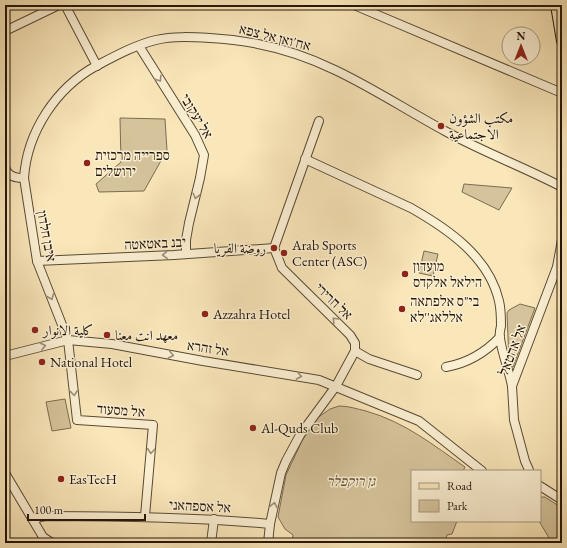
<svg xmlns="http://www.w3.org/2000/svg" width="567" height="548" font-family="'EB Garamond',Amiri,'Frank Ruhl Libre',serif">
	<rect width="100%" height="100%" fill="#f9e6b9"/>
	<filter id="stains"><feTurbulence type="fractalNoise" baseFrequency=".005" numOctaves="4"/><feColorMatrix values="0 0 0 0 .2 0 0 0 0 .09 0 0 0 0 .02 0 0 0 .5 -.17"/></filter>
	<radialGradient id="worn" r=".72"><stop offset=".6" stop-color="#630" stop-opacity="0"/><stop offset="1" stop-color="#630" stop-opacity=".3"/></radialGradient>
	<g fill="#d5c39b" stroke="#7c6c52">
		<path d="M120 118 165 119 167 150 144 191 99 192 96 184 121 162Z"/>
		<path d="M464 184 512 188 499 210 462 192Z"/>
		<path d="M424 251 438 254 433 276 419 273Z"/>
		<path d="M520 304 535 308 513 367 510 365 509 362 507 313 509 310Z"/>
		<path d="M65 399 71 428 52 431 46 402Z"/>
		<path d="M339 406C349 406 357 409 366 411 405 422 433 445 465 467L463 471H412V521H457L452 534 447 535 444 543H292L293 535 285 529 278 517 286 475 302 441 313 423 320 416 330 409Z"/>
		<path d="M540 497H545L562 508V543H552L539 521H540Z"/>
	</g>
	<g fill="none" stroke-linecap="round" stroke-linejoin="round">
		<defs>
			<g id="minor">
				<path d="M65 5 97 66"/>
				<path d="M354 5 562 93"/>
				<path d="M5 31 59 5"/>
				<path d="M139 46 195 135 204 155 200 178 189 223 186 240V254"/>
				<path d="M305 159 411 208C448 229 489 257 499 301 501 309 501 318 501 326 500 330 499 334 500 338 502 354 509 370 512 386"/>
				<path d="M5 168C9 177 16 178 24 178"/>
				<path d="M37 261 174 255 274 248"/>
				<path d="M355 351 369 359 417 375"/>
				<path d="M5 356 68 340 112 344 203 361 319 380 419 421 482 471"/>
				<path d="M446 367C468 363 485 353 500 337"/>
				<path d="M529 470 525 461 514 420 512 386 557 267 562 240"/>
				<path d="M5 473 43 537 52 543"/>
				<path d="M540 486 562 500"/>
				<path d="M145 516 153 425 77 420 68 340 37 261 24 178C27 132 56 88 96 66 115 56 135 45 156 40 173 36 192 37 210 38 253 40 296 51 335 70 373 88 408 111 445 131 483 152 524 167 562 187"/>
				<path d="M34 520 40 517 47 516C122 516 196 517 270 524"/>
				<path d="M211 543 214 519"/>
				<path d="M268 543 270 524 281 473 286 461 300 435 336 386 355 351V343L350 335 282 268 274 248 319 121"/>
			</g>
			<path id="major" d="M556 5 562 41"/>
		</defs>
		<use href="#minor" stroke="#594a36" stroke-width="10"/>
		<use href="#major" stroke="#24160a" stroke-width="12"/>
		<use href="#minor" stroke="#fbefd2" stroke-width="8"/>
		<use href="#major" stroke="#f9e6b9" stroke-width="10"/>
	</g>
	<defs><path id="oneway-chevron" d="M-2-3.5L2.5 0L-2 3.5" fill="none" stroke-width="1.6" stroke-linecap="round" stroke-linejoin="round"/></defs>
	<g stroke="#9a8d78">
		<use href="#oneway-chevron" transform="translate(159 79) rotate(57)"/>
		<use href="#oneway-chevron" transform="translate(196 196) rotate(104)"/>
		<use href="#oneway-chevron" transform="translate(165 255) rotate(177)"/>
		<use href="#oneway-chevron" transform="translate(51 297) rotate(68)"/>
		<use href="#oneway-chevron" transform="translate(335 320) rotate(-135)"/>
		<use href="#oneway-chevron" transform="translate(43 346) rotate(-14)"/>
		<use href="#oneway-chevron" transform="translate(171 355) rotate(11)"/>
		<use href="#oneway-chevron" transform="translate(299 376) rotate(11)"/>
		<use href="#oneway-chevron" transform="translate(74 393) rotate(84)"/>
		<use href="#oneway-chevron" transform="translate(151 451) rotate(95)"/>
		<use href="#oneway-chevron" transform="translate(274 505) rotate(-78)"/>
	</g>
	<g fill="#8f2418" stroke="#fbefd2" stroke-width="1.5">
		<circle cx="441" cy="126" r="4"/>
		<circle cx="87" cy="163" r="4"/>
		<circle cx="274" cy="248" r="4"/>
		<circle cx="284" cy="253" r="4"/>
		<circle cx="405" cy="274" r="4"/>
		<circle cx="402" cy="309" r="4"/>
		<circle cx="205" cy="314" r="4"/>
		<circle cx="35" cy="330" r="4"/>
		<circle cx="107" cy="335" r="4"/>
		<circle cx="42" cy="362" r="4"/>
		<circle cx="253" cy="428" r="4"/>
		<circle cx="61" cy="479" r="4"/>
	</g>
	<g text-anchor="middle" stroke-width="3" stroke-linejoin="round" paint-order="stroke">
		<g font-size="14" fill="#24160a" stroke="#fbefd2">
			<text transform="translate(275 37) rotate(14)" y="5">אח'ואן אל צפא</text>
			<text transform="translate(197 116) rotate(59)" y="5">אל יעקובי</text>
			<text transform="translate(47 236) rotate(79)" y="5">איבן חלדון</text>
			<text transform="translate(155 243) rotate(-3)" y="5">יבנ באטאטה</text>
			<text transform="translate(334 301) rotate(44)" y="5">אל חרירי</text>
			<text transform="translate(208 348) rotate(9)" y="5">אל זהרא</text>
			<text transform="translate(512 350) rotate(-69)" y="5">אל אהטאל</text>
			<text transform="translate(121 410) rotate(4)" y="5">אל מסעוד</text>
			<text transform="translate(200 506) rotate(3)" y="5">אל אספהאני</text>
		</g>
		<g font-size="14" fill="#24160a" stroke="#fbefd2" text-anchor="start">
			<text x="449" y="123">مكتب الشؤون<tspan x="449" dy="16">الاجتماعية</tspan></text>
			<text x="95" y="160">ספרייה מרכזית<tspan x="95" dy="16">ירושלים</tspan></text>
			<text x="292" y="250">Arab Sports<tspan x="292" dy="16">Center (ASC)</tspan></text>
			<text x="266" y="253" text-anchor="end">روضة الفريا</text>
			<text x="413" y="271">מועדון<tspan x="413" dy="16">הילאל אלקדס</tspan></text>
			<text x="410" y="306">בי"ס אלפתאה<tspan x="410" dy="16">אללאג''לא</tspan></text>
			<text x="213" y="319">Azzahra Hotel</text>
			<text x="43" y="335">كلية الانوار</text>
			<text x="115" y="340">معهد انت معنا</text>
			<text x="50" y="367">National Hotel</text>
			<text x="261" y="433">Al-Quds Club</text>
			<text x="69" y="484">EasTecH</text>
		</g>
		<g font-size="14" font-style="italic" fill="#62533d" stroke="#fbefd2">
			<text x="351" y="486">גן רוקפלר</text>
		</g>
	</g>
	<rect width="567" height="548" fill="none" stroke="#f9e6b9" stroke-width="20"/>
	<rect x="6" y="6" width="555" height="536" fill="none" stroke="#24160a" stroke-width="2"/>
	<rect x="10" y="10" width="547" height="528" fill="none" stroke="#24160a"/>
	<rect x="411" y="470" width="130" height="52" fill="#fbefd2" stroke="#a59882"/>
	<rect x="419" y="483" width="20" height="6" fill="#f9e6b9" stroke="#a59882"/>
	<text x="447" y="490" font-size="12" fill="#24160a">Road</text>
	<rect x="419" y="500" width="20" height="12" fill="#d5c39b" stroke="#a59882"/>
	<text x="447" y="510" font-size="12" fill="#24160a">Park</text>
	<g transform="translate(521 46)"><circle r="19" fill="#fbefd2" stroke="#a59882"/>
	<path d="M0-3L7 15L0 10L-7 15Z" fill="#8f2418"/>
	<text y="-6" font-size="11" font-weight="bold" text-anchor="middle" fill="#24160a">N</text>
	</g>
	<path d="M28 514v6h117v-6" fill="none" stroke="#24160a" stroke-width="2"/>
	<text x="34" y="514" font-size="12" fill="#24160a" stroke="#fbefd2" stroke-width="3" paint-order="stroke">100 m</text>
	<rect width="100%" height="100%" filter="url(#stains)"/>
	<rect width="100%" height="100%" fill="url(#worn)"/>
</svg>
